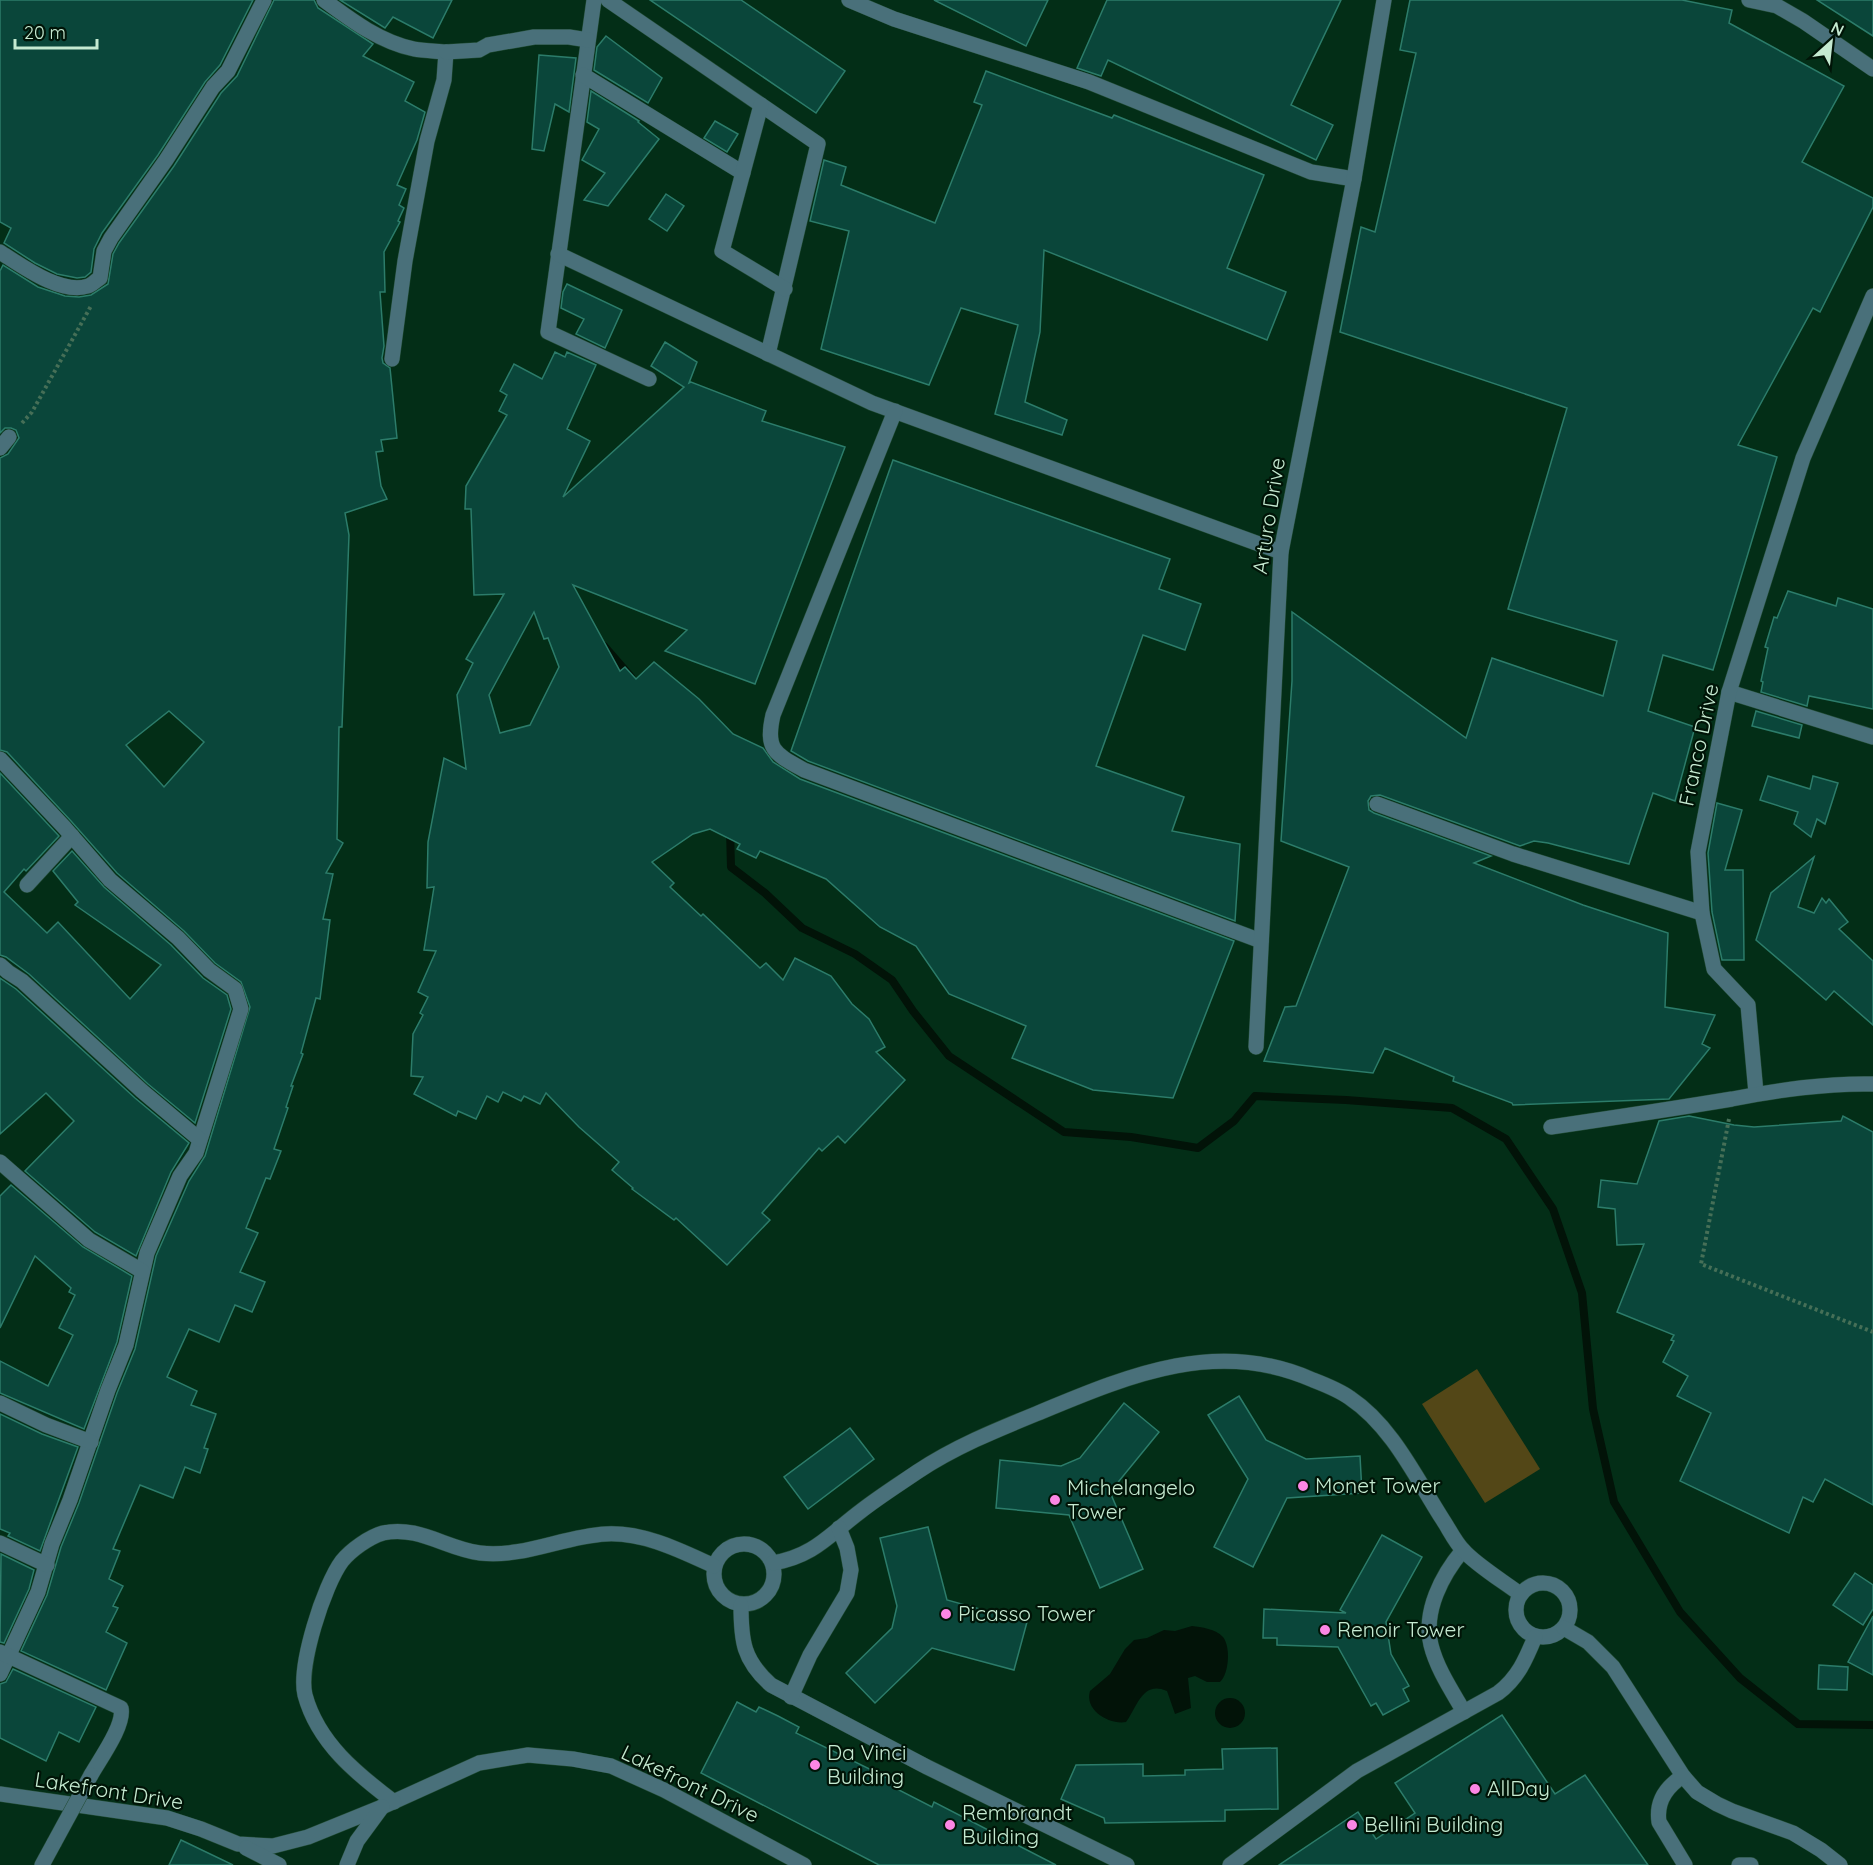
<svg xmlns="http://www.w3.org/2000/svg" width="1873" height="1865" font-family="Quicksand,sans-serif">
	<rect width="100%" height="100%" fill="#032e17"/>
	<path fill="#534717" d="M1477 1369 1540 1469 1485 1503 1422 1404Z"/>
	<g fill="#021308">
		<path d="M1192 1626C1201 1627 1216 1629 1223 1637 1231 1647 1229 1674 1220 1682H1207L1195 1676 1188 1678 1191 1708 1175 1714 1167 1691C1142 1680 1137 1708 1126 1722 1109 1725 1084 1710 1090 1691L1110 1674 1125 1649 1134 1640 1147 1638 1164 1630 1175 1631Z"/>
		<circle cx="1230" cy="1713" r="15"/>
	</g>
	<g fill="none" stroke-linecap="round" stroke-linejoin="round">
		<g stroke="#021308" stroke-width="8">
			<path d="M604 646 631 677"/>
			<path d="M730 830 731 867 765 893 802 928 855 954 892 980 913 1011 949 1056 1064 1132 1131 1137 1198 1148 1234 1121 1255 1096 1346 1100 1452 1108 1506 1139 1553 1209 1582 1293 1593 1409 1614 1502 1680 1612 1740 1678 1798 1724 1873 1725"/>
		</g>
	</g>
	<g fill="#0a463a" stroke="#2c7c6a" stroke-width="1.5" fill-rule="evenodd">
		<path d="M0 0H253L220 65 205 82 158 155 102 233 94 249 91 272 85 277 77 278 57 274 35 263 4 243 11 228 0 222Z"/>
		<path d="M274 0H314L318 8 373 44 363 56 414 82 405 101 425 112 417 140 397 185 406 189 399 205 404 208 398 221 400 222 384 252 385 292H380L384 346 382 358 383 363 390 368 397 438 381 440 383 451 376 452 381 486 387 499 345 513 349 535 342 727H339L337 839 343 843 326 873 333 874 323 919 330 920 320 999 316 998 301 1053 303 1054 291 1086H293L286 1107 288 1108 274 1149 281 1151 270 1179 266 1178 246 1228 258 1233 240 1272 265 1282 252 1312 235 1305 219 1342 189 1329 167 1377 197 1391 191 1405 216 1414 204 1448 208 1449 200 1473 185 1467 173 1498 140 1485 113 1549 120 1551 109 1579 123 1586 113 1606 118 1608 106 1632 127 1643 106 1690 21 1651 47 1595 61 1547 79 1503 117 1393 135 1349 156 1256 189 1181 205 1156 250 1007 241 982 215 963 184 931 117 873 71 821 7 752 0 750V458L8 454 19 438 16 430 11 428H5L0 433V271L3 265 38 287 65 296 79 297 91 295 108 284 113 254 119 243 174 166 221 93 237 76ZM169 711 204 742 164 787 126 745Z"/>
		<path d="M340 0H452L433 38 393 17 385 28Z"/>
		<path d="M650 0H741L845 71 816 113Z"/>
		<path d="M934 0H1048L1026 46Z"/>
		<path d="M1107 0H1341L1291 105 1333 125 1316 160 1108 60 1101 76 1077 68Z"/>
		<path d="M1410 0H1682L1732 10 1729 23 1844 86 1802 162 1873 198V207L1820 312 1813 308 1738 445 1777 457 1713 670 1663 655 1648 711 1695 727 1675 801 1653 793 1629 864 1548 843 1534 841 1520 846 1380 795 1371 796 1368 801 1369 810 1374 813 1491 856 1474 863 1583 905 1668 933 1665 1007 1715 1015 1702 1044 1710 1048 1669 1099 1513 1105 1512 1103 1453 1081 1454 1077 1385 1048 1373 1073 1264 1061 1285 1007 1296 1006 1349 867 1281 841 1292 681V612L1466 738 1492 658 1603 696 1617 641 1508 609 1567 408 1340 332 1361 227 1375 232 1416 53 1400 50Z"/>
		<path d="M1817 0H1873V36Z"/>
		<path d="M606 36 662 78 648 103 594 70 597 47Z"/>
		<path d="M539 55 576 58 569 112 555 104 544 151 532 149Z"/>
		<path d="M986 71 1112 118 1114 115 1264 175 1227 268 1286 292 1267 340 1044 250 1040 332 1025 402 1067 420 1062 435 995 414 1018 325 961 308 929 385 821 349 849 231 810 221 824 160 846 167 841 185 935 223 982 105 974 102Z"/>
		<path d="M591 91 639 121 638 122 659 139 608 206 584 200 605 173 582 160 599 129 587 122Z"/>
		<path d="M715 121 738 134 727 152 704 138Z"/>
		<path d="M666 194 684 206 667 231 649 219Z"/>
		<path d="M567 284 622 310 605 348 576 334 584 319 561 308 563 292Z"/>
		<path d="M665 342 697 362 689 383 691 382 766 411 762 421 845 447 755 684 665 651 687 630 573 585 620 671 625 667 636 679 654 662 699 699 733 734 763 748 773 762 800 779 1234 941 1173 1098 1093 1090 1012 1058 1026 1026 949 994 916 946 880 927 826 879 760 851 756 858 737 849 740 844 710 829 693 834 652 862 674 883 670 887 701 916 703 914 760 968 766 963 783 980 795 958 831 976 852 1004 869 1019 885 1047 876 1052 905 1080 845 1143 838 1136 822 1151 819 1148 762 1213 770 1220 727 1265 676 1218 674 1220 632 1189 633 1188 612 1170 619 1162 579 1127 546 1093 540 1104 524 1096 521 1101 503 1092 498 1102 487 1096 476 1119 458 1111 456 1116 414 1094 423 1077 411 1076 413 1034 423 1015 420 1013 428 997 418 992 436 951 424 950 434 887 427 888 428 842 444 758 466 769 457 695 473 663 466 659 504 594 474 595 471 509H465L466 486 507 415 499 411 507 395 500 391 514 364 542 379 555 352 565 357 567 352 596 365 567 429 590 441 563 497 684 387 651 366ZM534 612 544 639 548 638 559 667 530 725 500 733 489 695Z"/>
		<path d="M893 460 1170 559 1159 589 1201 604 1185 650 1143 635 1096 766 1184 797 1172 831 1240 844 1235 921 808 761 791 751Z"/>
		<path d="M1788 591 1836 606 1838 598 1873 609V709L1809 696 1807 706 1761 692 1763 682 1761 681 1768 648 1765 647 1774 617 1777 618Z"/>
		<path d="M1756 711 1802 725 1799 738 1752 726Z"/>
		<path d="M0 773 59 836 26 871 24 869 4 892 47 933 58 922 130 999 161 965 75 905 78 902 53 871 72 851 104 887 171 945 203 978 227 995 231 1009 195 1123 148 1084 29 974 6 957 0 955Z"/>
		<path d="M1768 776 1810 789 1813 776 1838 783 1825 824 1817 819 1811 837 1794 824 1798 812 1760 800Z"/>
		<path d="M1717 803 1742 810 1725 870H1743L1744 960H1722L1712 912 1708 853Z"/>
		<path d="M1814 857 1798 907 1814 913 1822 898 1826 903 1829 899 1848 922 1839 929 1873 961V1025L1834 991 1826 1000 1756 940 1771 893Z"/>
		<path d="M0 978 16 989 135 1098 189 1143 171 1172 136 1256 95 1232 25 1171 74 1121 46 1093 0 1134Z"/>
		<path d="M1689 1116 1734 1125 1754 1127 1841 1121 1843 1116 1873 1132V1505L1825 1479 1813 1502 1803 1497 1789 1533 1680 1481 1711 1413 1677 1396 1688 1376 1663 1362 1674 1341 1671 1340 1674 1335 1617 1312 1644 1244 1617 1245 1615 1209 1598 1207 1601 1180 1637 1184 1659 1121Z"/>
		<path d="M11 1185 83 1247 132 1276 117 1342 84 1429 0 1393V1361L48 1386 73 1335 59 1328 75 1295 69 1292 71 1288 35 1256 0 1328V1196Z"/>
		<path d="M1239 1396 1266 1440 1306 1459 1360 1456 1362 1493 1287 1498 1253 1567 1214 1547 1248 1479 1208 1415Z"/>
		<path d="M1124 1403 1159 1432 1110 1492 1143 1569 1100 1588 1069 1515 996 1508 1000 1460 1061 1466 1080 1458Z"/>
		<path d="M0 1414 42 1434 78 1447 40 1551 8 1536 10 1533 0 1529Z"/>
		<path d="M850 1428 874 1459 808 1509 784 1477Z"/>
		<path d="M928 1527 947 1600 1027 1622 1014 1670 932 1648 875 1703 846 1673 892 1628 897 1606 880 1538Z"/>
		<path d="M1382 1535 1422 1557 1386 1622 1391 1654 1409 1686 1403 1689 1409 1701 1383 1715 1376 1703 1371 1706 1338 1647 1277 1645V1638H1263L1264 1609 1346 1613 1340 1610Z"/>
		<path d="M1 1554 34 1570 29 1589 4 1643 0 1642Z"/>
		<path d="M1855 1573 1873 1585V1609L1863 1625 1833 1605Z"/>
		<path d="M1873 1616V1675L1848 1662Z"/>
		<path d="M1819 1665 1848 1667 1847 1690 1818 1689Z"/>
		<path d="M13 1669 96 1707 79 1742 59 1732 46 1761 0 1738V1684L6 1682Z"/>
		<path d="M737 1702 756 1712 759 1707 778 1716 799 1727 796 1733 896 1782 893 1787 932 1807 934 1802 1056 1865H879L701 1773Z"/>
		<path d="M1502 1715 1555 1794 1585 1775 1648 1865H1279L1358 1812 1376 1839 1415 1813 1395 1783Z"/>
		<path d="M1277 1748 1278 1809 1225 1810V1821L1105 1823 1104 1818 1061 1799 1076 1765 1143 1764V1776L1185 1775V1770L1223 1769 1222 1749Z"/>
		<path d="M181 1840 233 1865H169Z"/>
	</g>
	<g fill="none" stroke-linecap="round" stroke-linejoin="round">
		<defs>
			<g id="minor">
				<path d="M324 0C351 20 380 42 414 49 424 51 436 51 446 52L444 80 427 141 405 261 392 359"/>
				<path d="M594 0 548 332 649 379"/>
				<path d="M608 0 818 144 768 354"/>
				<path d="M849 0 894 19 1089 82 1311 172 1354 179"/>
				<path d="M1749 0 1777 6 1803 21 1873 69"/>
				<path d="M446 52 479 50 488 45 534 37H569L588 40"/>
				<path d="M583 75 743 173"/>
				<path d="M761 105 722 251 785 289"/>
				<path d="M0 252C22 266 61 295 88 286 92 285 96 280 100 278L104 251 111 238 166 160 213 87 228 71 264 0"/>
				<path d="M558 254 872 403 1281 552"/>
				<path d="M895 411 773 715C765 750 775 754 804 770L1261 941"/>
				<path d="M0 448 9 437"/>
				<path d="M1729 692 1873 737"/>
				<path d="M0 759 64 827 110 880 178 938 209 970 235 989 241 1009 196 1153 180 1176 147 1253 126 1345 108 1390 70 1500 52 1544 38 1592 0 1674"/>
				<path d="M1377 804 1513 854 1702 913"/>
				<path d="M27 885 72 836"/>
				<path d="M0 965 8 972 22 981 142 1091 199 1139"/>
				<path d="M1256 1047 1281 552 1354 179 1384 0"/>
				<path d="M1756 1093 1748 1005 1714 969 1702 913 1698 852 1729 692 1803 458 1873 296"/>
				<path d="M1551 1127C1612 1118 1672 1109 1732 1099 1779 1090 1825 1083 1873 1084"/>
				<path d="M0 1162 89 1240 142 1271"/>
				<path d="M0 1403 46 1425 91 1442"/>
				<path d="M0 1543 47 1565"/>
				<circle cx="744" cy="1574" r="30"/>
				<path d="M1463 1550C1442 1575 1423 1611 1431 1645 1437 1669 1452 1691 1464 1712"/>
				<path d="M773 1563C814 1556 829 1535 861 1511 879 1497 898 1485 917 1472 956 1446 999 1429 1043 1411 1132 1374 1219 1338 1313 1380 1326 1385 1339 1390 1350 1398 1392 1426 1416 1478 1443 1520 1449 1529 1455 1542 1463 1550 1475 1564 1504 1582 1520 1594"/>
				<circle cx="1543" cy="1610" r="27"/>
				<path d="M741 1605C741 1641 743 1660 771 1685L927 1767 1127 1865"/>
				<path d="M1564 1628 1588 1642 1613 1667 1683 1776 1697 1792 1717 1804 1732 1811 1793 1833 1821 1850 1840 1865"/>
				<path d="M0 1652 121 1708C125 1725 100 1759 91 1775"/>
				<path d="M791 1697 810 1655 847 1593 851 1570 847 1548 839 1528"/>
				<path d="M1683 1776C1666 1787 1656 1802 1659 1822L1685 1865"/>
				<path d="M0 1794 167 1818 201 1829 238 1844 273 1846 308 1837 382 1807 479 1763 528 1755 573 1759 611 1766 664 1790 804 1865"/>
				<path d="M394 1802C357 1774 318 1743 305 1695 298 1666 324 1585 342 1561 351 1550 369 1537 383 1533 418 1525 447 1549 480 1553 524 1558 564 1536 606 1534 644 1532 681 1551 714 1566"/>
				<path d="M246 1848 279 1865"/>
				<path d="M42 1865 54 1843"/>
				<path d="M347 1865 357 1841 382 1807"/>
				<path d="M1230 1865 1357 1771 1498 1693C1518 1678 1526 1659 1535 1637"/>
				<path d="M1739 1865H1751"/>
			</g>
		</defs>
		<use href="#minor" stroke="#224c35" stroke-width="16"/>
		<g stroke="#466f57" stroke-width="4" stroke-dasharray="3 3" stroke-linecap="butt">
			<path d="M22 423 32 412 91 306"/>
			<path d="M1729 1119 1701 1264 1873 1332"/>
		</g>
		<use href="#minor" stroke="#49707a" stroke-width="15"/>
		<defs>
			<path id="minor-bridge" d="M54 1843 91 1775"/>
		</defs>
		<use href="#minor-bridge" stroke="#224c35" stroke-width="16" stroke-linecap="butt"/>
		<use href="#minor-bridge" stroke="#49707a" stroke-width="15"/>
	</g>
	<g fill="#fc86e4" stroke="#001407" stroke-width="2">
		<circle cx="1303" cy="1486" r="6"/>
		<circle cx="1055" cy="1500" r="6"/>
		<circle cx="946" cy="1614" r="6"/>
		<circle cx="1325" cy="1630" r="6"/>
		<circle cx="815" cy="1765" r="6"/>
		<circle cx="1475" cy="1789" r="6"/>
		<circle cx="950" cy="1825" r="6"/>
		<circle cx="1352" cy="1825" r="6"/>
	</g>
	<g text-anchor="middle" stroke-width="4.5" stroke-linejoin="round" paint-order="stroke">
		<g font-size="21" fill="#c5ead1" stroke="#001407">
			<text transform="translate(1269 516) rotate(-81)" y="7">Arturo Drive</text>
			<text transform="translate(1699 745) rotate(-78)" y="7">Franco Drive</text>
			<text transform="translate(690 1784) rotate(26)" y="7">Lakefront Drive</text>
			<text transform="translate(109 1791) rotate(9)" y="7">Lakefront Drive</text>
		</g>
		<g font-size="21" fill="#c5ead1" stroke="#001407" text-anchor="start">
			<text x="1315" y="1493">Monet Tower</text>
			<text x="1067" y="1495">Michelangelo<tspan x="1067" dy="24">Tower</tspan></text>
			<text x="958" y="1621">Picasso Tower</text>
			<text x="1337" y="1637">Renoir Tower</text>
			<text x="827" y="1760">Da Vinci<tspan x="827" dy="24">Building</tspan></text>
			<text x="1487" y="1796">AllDay</text>
			<text x="962" y="1820">Rembrandt<tspan x="962" dy="24">Building</tspan></text>
			<text x="1364" y="1832">Bellini Building</text>
		</g>
	</g>
	<g transform="translate(1831 42) rotate(27)" stroke="#001407" stroke-width="4.5" paint-order="stroke">
	<path d="M0-4.5L10 22L0 15L-10 22Z" fill="#c5ead1"/>
	<text y="-9" font-size="16" font-weight="bold" text-anchor="middle" fill="#c5ead1">N</text>
	</g>
	<path d="M15 39v9h82v-9" fill="none" stroke="#c5ead1" stroke-width="3"/>
	<text x="24" y="39" font-size="18" fill="#c5ead1" stroke="#001407" stroke-width="4.5" paint-order="stroke">20 m</text>
</svg>
